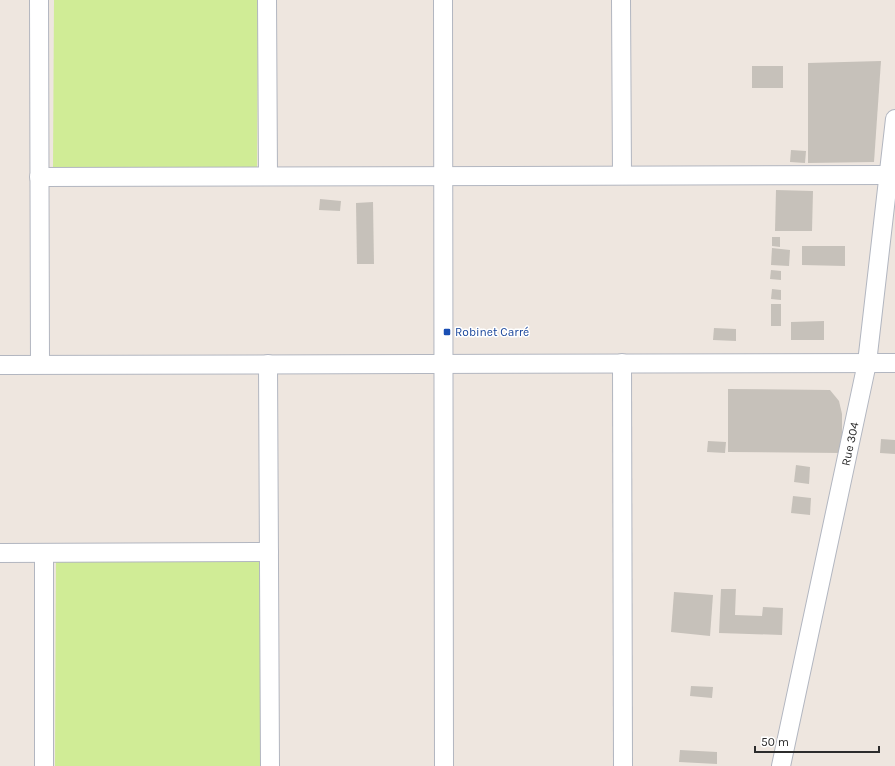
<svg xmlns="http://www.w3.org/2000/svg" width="895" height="766" font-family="Karla,sans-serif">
	<rect width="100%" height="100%" fill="#eee6df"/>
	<g fill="#d0ec96">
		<path d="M54 0H258L257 171 53 169Z"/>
		<path d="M56 558 260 560V766H55Z"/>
	</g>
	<g fill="#c6c1ba">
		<path d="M881 61 874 162 808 163V63Z"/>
		<rect x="752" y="66" width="31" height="22"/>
		<path d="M791 150 806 151 805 163 790 162Z"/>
		<path d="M776 190 813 191 812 231H775Z"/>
		<path d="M320 199 341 201 340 211 319 210Z"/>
		<path d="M373 202 374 264H357L356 203Z"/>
		<path d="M772 237H780V247L772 246Z"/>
		<path d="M802 246H845V266L802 265Z"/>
		<path d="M772 248 790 250 789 266 771 265Z"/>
		<path d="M771 270 781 271V280L770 279Z"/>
		<path d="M772 289 781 290V300L771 299Z"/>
		<rect x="771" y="304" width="10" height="22"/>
		<path d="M824 321V340H791V322Z"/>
		<path d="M714 328 736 329V341L713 340Z"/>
		<path d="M728 389 830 390 839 401 842 414V453L728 452Z"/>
		<path d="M881 439 895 440V454L880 453Z"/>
		<path d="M708 441 726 442 725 453 707 452Z"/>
		<path d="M796 465 810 467 809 484 794 482Z"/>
		<path d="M793 496 811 498 810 515 791 513Z"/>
		<path d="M721 589H736L735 615 762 616 763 607 783 608 782 635 719 633Z"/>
		<path d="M674 592 713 595 710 636 671 632Z"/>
		<path d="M691 686 713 687 712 698 690 696Z"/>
		<path d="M680 750 717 752V764L679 762Z"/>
	</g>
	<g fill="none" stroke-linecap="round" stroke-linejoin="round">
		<defs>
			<g id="minor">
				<path d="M39 0 40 364"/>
				<path d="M267 0 268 176"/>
				<path d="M443 0 444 766"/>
				<path d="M621 0 622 175"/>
				<path d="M39 177 889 175"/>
				<path d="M622 363 623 766"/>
				<path d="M268 364 270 766"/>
				<path d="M0 365 895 363"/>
				<path d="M0 553 269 552"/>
				<path d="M44 553V766"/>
				<path d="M781 766 867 363 895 119"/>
			</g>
		</defs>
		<use href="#minor" stroke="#b2b6c0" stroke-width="20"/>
		<use href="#minor" stroke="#fff" stroke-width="18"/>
	</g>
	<rect fill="#1a4fb4" stroke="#fff" stroke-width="1.5" x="443" y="328" width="8" height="8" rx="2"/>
	<g text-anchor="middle" stroke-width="3" stroke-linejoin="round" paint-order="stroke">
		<g font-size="12" fill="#164399" stroke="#fff" text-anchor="start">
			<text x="455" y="336">Robinet Carré</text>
		</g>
		<g font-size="12" fill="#2c2c2c" stroke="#fff">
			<text transform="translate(850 444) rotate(-78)" y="4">Rue 304</text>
		</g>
	</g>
	<path d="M755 746v6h124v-6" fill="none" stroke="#2c2c2c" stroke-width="2"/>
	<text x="761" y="746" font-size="12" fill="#2c2c2c" stroke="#ffffff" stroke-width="3" paint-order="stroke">50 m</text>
</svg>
